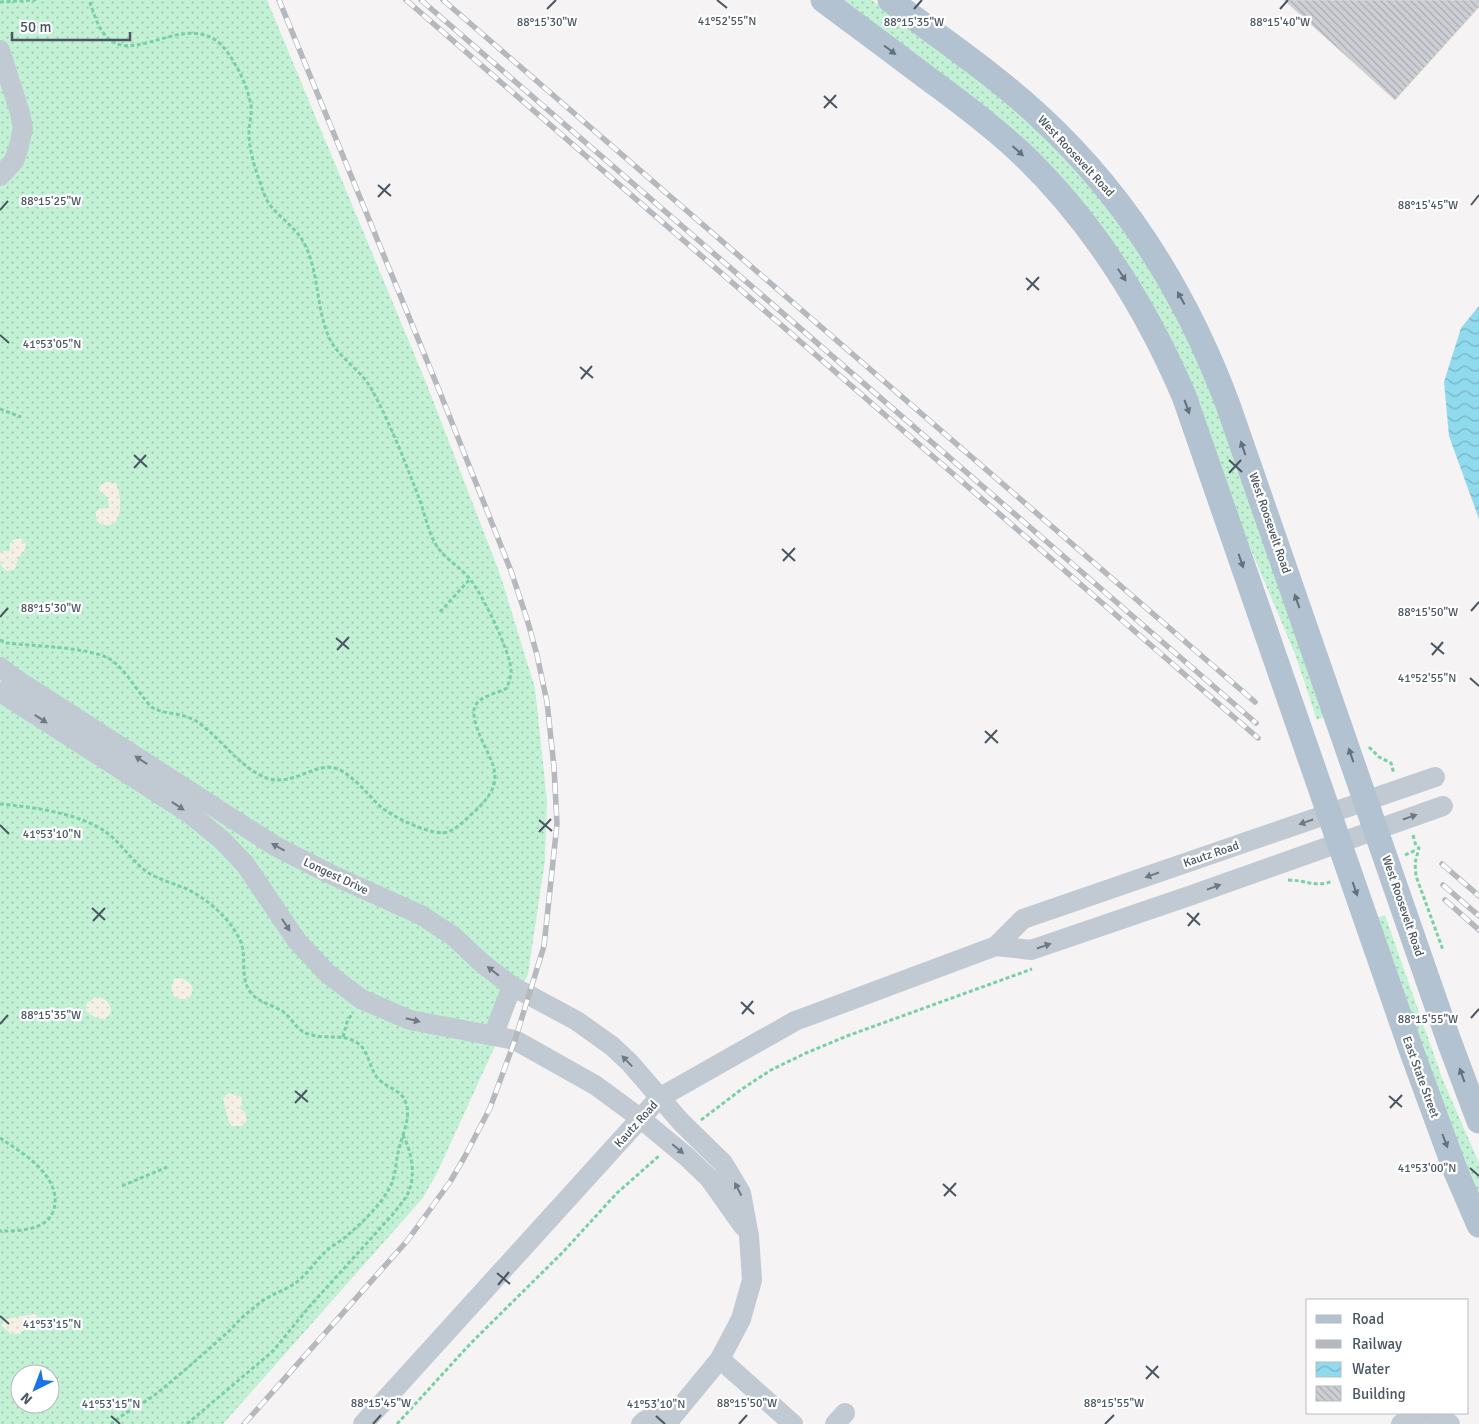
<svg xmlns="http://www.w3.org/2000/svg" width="1479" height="1424" font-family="Signika,sans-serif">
	<defs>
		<pattern id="grass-dots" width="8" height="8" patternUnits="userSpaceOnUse" patternTransform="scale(1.25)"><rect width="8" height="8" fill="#c3f1d5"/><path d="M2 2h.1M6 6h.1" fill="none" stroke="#a0c6b0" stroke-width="1.8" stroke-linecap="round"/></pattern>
		<pattern id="sand-dots" width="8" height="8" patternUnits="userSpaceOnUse" patternTransform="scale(1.25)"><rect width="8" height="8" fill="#f5f0e5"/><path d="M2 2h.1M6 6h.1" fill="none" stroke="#d4d0c7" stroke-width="1.8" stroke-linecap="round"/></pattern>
		<pattern id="water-waves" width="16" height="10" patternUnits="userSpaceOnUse" patternTransform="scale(1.25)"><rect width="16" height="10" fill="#90daee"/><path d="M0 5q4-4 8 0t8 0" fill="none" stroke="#78b4c4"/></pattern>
		<pattern id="building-back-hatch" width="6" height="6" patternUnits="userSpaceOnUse" patternTransform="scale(1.25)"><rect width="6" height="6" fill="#cdcfd5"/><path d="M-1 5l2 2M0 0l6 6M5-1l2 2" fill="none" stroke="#a8abb0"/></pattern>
	</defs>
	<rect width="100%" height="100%" fill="#f5f3f3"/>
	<g fill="url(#grass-dots)" fill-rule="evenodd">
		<path d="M0 0H267L427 385 500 574 535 688 547 801 545 860 528 974 436 1175 422 1199 223 1424H0ZM20 1374H50V1404H20Z"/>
		<path d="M841 0H872L998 95 1033 125 1095 189 1149 264 1209 383 1327 716 1317 720 1295 654 1238 519 1129 266Z"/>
		<path d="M1385 915 1442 1078 1479 1163V1197L1458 1146 1376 918Z"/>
	</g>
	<g fill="url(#sand-dots)">
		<path d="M107 482 116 483C121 494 125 528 105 525 100 524 98 522 96 518V512L99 509 106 508 109 506 108 498C101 491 92 489 107 482Z"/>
		<path d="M20 538 26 544 24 551 18 558 16 566 13 570 7 571C0 567 0 561 0 553L3 551H10V543L13 540Z"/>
		<path d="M176 978C188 978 199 988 188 999H178C171 995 170 986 174 979Z"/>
		<path d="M96 997C106 998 111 1003 111 1013L105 1019 96 1018 86 1011V1004Z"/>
		<path d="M229 1093 241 1097 243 1104 239 1108 245 1112 247 1120 242 1126H232L228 1120 223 1098Z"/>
		<path d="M34 1314 39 1317 42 1320 41 1327 36 1331 30 1329 28 1326 20 1334H11L2 1326V1322L5 1319Z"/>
	</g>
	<path fill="url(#water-waves)" d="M1479 306V519L1449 436 1444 382 1461 328Z"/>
	<path fill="url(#building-back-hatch)" stroke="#d7d9de" d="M1284 0H1479V7L1395 100Z"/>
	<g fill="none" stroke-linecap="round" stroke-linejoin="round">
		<g stroke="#7ad0a6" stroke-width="3" stroke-dasharray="4 2.5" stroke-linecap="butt">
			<path d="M0 2 36 0"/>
			<path d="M0 409 21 417"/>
			<path d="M440 612 470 579"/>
			<path d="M0 640 7 643C32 646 86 647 108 658 122 666 133 684 143 697 146 700 149 706 153 708 167 715 181 712 196 721 219 736 235 762 260 775 292 793 316 756 342 771 358 781 368 795 381 807 393 817 436 839 450 831 459 827 466 819 474 812 515 775 485 760 475 721 474 716 473 711 475 706 480 696 498 693 507 688 509 682 511 676 511 670 510 651 482 593 469 578 458 565 443 558 435 543 428 531 425 514 420 501 406 464 391 425 372 390 361 369 336 357 328 335 316 306 319 273 305 245 297 228 281 219 270 205 266 200 263 191 261 185 255 169 249 150 249 133 249 124 252 115 251 106 248 87 239 69 228 53 194 4 138 65 109 39 98 30 94 13 89 0"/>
			<path d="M1369 747 1379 757 1391 763 1394 774"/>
			<path d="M0 804C32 807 79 813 106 832 122 844 133 863 150 874 161 880 175 884 187 889 207 899 227 916 238 936 249 953 238 977 251 993 260 1004 276 1005 286 1014 294 1022 299 1033 312 1035 327 1039 343 1034 356 1042 369 1050 368 1064 376 1076 383 1086 396 1088 403 1097 413 1112 404 1130 400 1145 395 1160 397 1175 389 1189 380 1205 363 1222 349 1234 342 1241 332 1245 325 1252 316 1261 308 1273 298 1281 288 1289 277 1292 267 1298 261 1301 256 1306 251 1310 243 1316 236 1324 229 1331 207 1351 184 1371 161 1390 146 1403 126 1411 111 1424"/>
			<path d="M1413 835 1416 846 1419 848 1415 863 1416 876 1443 950"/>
			<path d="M1405 855 1414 851 1417 852"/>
			<path d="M1288 880C1306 880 1315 888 1333 881"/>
			<path d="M343 1037 347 1022 353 1012"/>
			<path d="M701 1120 742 1089 771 1070 806 1053 847 1036 1032 969"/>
			<path d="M0 1138C17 1149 36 1161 47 1177 59 1193 59 1218 38 1226 27 1231 12 1231 0 1231"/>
			<path d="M122 1186 167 1167"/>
			<path d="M187 1424 273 1351 309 1307 394 1213C398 1207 403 1202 406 1197 417 1178 412 1153 403 1135"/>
			<path d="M397 1424 470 1344 563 1252 617 1193 660 1155"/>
		</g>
		<g stroke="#c1cad2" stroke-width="20">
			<path d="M0 50 20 113 23 128 19 146 14 161 0 176"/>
			<path d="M0 667 14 678 275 846 330 874 421 915 453 936 483 964 512 986 577 1021 612 1046 630 1063 681 1122 723 1163 741 1193 749 1236 752 1280 741 1319 720 1359 668 1422"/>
			<path d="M0 692 189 813 222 840 245 864 297 941 327 973 361 999 410 1020 515 1040 595 1085 640 1118 687 1157 709 1178 743 1226"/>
			<path d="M996 946 1031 950 1192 895 1443 806"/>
			<path d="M493 1036 512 986"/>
			<path d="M720 1359 793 1424"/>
			<path d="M363 1424 659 1098 795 1021 996 946 1023 919 1435 777"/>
			<path d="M641 1424C650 1415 661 1415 670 1424"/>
			<path d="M835 1424 845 1413"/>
			<path d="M1401 1424C1421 1411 1431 1410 1450 1424"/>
		</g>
		<g stroke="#b3c2d1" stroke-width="25">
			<path d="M823 0C858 26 892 51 926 77 959 101 991 125 1021 153 1093 222 1145 305 1184 396L1413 1055 1456 1172 1479 1225"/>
			<path d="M890 0C940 38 993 73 1039 116 1126 196 1187 295 1228 405L1449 1041 1479 1121"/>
		</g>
		<defs>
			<g id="rail">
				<path d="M406 0 1258 738"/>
				<path d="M421 0 1256 723"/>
				<path d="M443 0 1255 702"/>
				<path d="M1442 864 1479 896"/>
				<path d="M1443 885 1479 916"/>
				<path d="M1445 900 1479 930"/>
				<path d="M244 1424 407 1241 450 1182 464 1158 490 1108 515 1040 544 946 557 824 554 767 547 702 537 655 527 619 511 571 439 390 279 0"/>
			</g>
		</defs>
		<use href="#rail" stroke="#b5b8bd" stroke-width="5.5"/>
		<use href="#rail" stroke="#fff" stroke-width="4" stroke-dasharray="11" stroke-linecap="butt"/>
	</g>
	<defs><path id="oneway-solid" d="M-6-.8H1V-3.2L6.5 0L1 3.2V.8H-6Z" transform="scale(1.25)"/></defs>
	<g fill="#64717d">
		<use href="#oneway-solid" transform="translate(890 50) rotate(37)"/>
		<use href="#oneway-solid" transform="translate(1018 151) rotate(42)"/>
		<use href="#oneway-solid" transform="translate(1122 275) rotate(57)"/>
		<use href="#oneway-solid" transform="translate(1181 298) rotate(-119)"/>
		<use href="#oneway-solid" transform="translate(1187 407) rotate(70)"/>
		<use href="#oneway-solid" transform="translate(1243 448) rotate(-109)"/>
		<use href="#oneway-solid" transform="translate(1241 561) rotate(71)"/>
		<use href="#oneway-solid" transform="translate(1297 601) rotate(-109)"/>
		<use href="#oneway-solid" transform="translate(1351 755) rotate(-109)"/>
		<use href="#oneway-solid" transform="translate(1355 889) rotate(71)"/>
		<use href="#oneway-solid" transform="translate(1462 1075) rotate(-110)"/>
		<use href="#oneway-solid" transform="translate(1445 1141) rotate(69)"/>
	</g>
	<g fill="#6e7983">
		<use href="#oneway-solid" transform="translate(41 719) rotate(33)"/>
		<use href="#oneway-solid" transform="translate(141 760) rotate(-147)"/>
		<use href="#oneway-solid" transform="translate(178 806) rotate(33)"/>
		<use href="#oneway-solid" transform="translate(1410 817) rotate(-19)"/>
		<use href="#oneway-solid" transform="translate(1306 822) rotate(161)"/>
		<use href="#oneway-solid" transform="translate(278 847) rotate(-151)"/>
		<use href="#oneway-solid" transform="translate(1152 875) rotate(161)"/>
		<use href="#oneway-solid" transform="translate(1214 887) rotate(-20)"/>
		<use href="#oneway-solid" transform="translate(286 925) rotate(57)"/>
		<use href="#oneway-solid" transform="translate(1044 946) rotate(-19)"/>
		<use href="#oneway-solid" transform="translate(493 971) rotate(-142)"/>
		<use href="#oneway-solid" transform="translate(413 1020) rotate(14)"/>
		<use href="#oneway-solid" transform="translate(627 1061) rotate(-134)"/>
		<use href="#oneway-solid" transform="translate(678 1149) rotate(40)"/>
		<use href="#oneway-solid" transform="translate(738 1189) rotate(-117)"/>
	</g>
	<path fill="none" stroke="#4a5661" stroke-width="2" d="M717 0 727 8M547 9 556 0M914 9 922 0M1280 9 1288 0M824 96 837 108M824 108 836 95M378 185 391 196M378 197 390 184M1471 205 1479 195M0 210 8 201M1026 278 1039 290M1027 290 1039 277M0 335 9 343M580 367 593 378M581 379 592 366M134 455 147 467M1229 460 1242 472M134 468 146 455M1229 473 1241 460M782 549 795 561M783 561 795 548M1471 611 1479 602M0 617 8 608M336 638 349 649M1431 643 1444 654M337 650 349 637M1432 655 1443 642M1470 678 1479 686M985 731 998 743M985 743 997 730M539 820 552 831M0 825 9 834M539 832 551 819M92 908 105 920M1187 913 1200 925M93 921 105 908M1188 926 1199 913M741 1002 754 1014M742 1014 753 1001M1471 1018 1479 1009M0 1024 8 1015M295 1091 308 1102M1389 1096 1402 1107M295 1103 307 1090M1390 1108 1402 1095M1470 1168 1479 1176M943 1184 956 1196M944 1196 956 1183M497 1273 510 1284M498 1285 509 1272M0 1316 9 1324M1146 1366 1159 1378M1146 1379 1158 1366M111 1416 120 1424M656 1416 665 1424M373 1424 381 1415M739 1424 747 1415M1105 1424 1114 1415"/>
	<g text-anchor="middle" stroke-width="4.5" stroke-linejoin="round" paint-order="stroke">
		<g font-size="12" fill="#4a5661" stroke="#fff">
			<text transform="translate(1076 156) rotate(47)" y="4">West Roosevelt Road</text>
			<text transform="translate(1270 523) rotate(71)" y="4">West Roosevelt Road</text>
			<text transform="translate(1211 854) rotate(-19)" y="4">Kautz Road</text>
			<text transform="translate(336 876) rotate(25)" y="4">Longest Drive</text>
			<text transform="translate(1403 906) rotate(71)" y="4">West Roosevelt Road</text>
			<text transform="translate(1421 1077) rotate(70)" y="4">East State Street</text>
			<text transform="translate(636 1124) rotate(-48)" y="4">Kautz Road</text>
		</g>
	</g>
	<g font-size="12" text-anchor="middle" fill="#4a5661" stroke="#fff" stroke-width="4.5" stroke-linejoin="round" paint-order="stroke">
		<text x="727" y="25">41°52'55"N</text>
		<text x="547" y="26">88°15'30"W</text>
		<text x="1280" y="26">88°15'40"W</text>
		<text x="914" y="26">88°15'35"W</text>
		<text x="51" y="205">88°15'25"W</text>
		<text x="1428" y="209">88°15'45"W</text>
		<text x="52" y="348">41°53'05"N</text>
		<text x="51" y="612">88°15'30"W</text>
		<text x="1428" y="616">88°15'50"W</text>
		<text x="1427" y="682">41°52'55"N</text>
		<text x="52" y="838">41°53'10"N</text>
		<text x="51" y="1019">88°15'35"W</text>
		<text x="1428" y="1023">88°15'55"W</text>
		<text x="1427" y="1172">41°53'00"N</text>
		<text x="52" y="1328">41°53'15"N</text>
		<text x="381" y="1407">88°15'45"W</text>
		<text x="747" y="1407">88°15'50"W</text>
		<text x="1114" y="1407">88°15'55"W</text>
		<text x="111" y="1408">41°53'15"N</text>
		<text x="656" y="1408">41°53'10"N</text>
	</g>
	<rect x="1306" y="1299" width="162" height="115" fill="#ffffff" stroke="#b7bbc0"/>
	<rect x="1316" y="1315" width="25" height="8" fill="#b3c2d1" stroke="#b7bbc0"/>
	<text x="1352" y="1324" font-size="15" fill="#4a5661">Road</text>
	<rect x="1316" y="1340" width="25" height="8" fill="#b5b8bd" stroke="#b7bbc0"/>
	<text x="1352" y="1349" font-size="15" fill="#4a5661">Railway</text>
	<rect x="1316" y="1362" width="25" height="15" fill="url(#water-waves)" stroke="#b7bbc0"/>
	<text x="1352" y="1374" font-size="15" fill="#4a5661">Water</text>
	<rect x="1316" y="1386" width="25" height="15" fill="url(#building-back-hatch)" stroke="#b7bbc0"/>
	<text x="1352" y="1399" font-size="15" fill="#4a5661">Building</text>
	<g transform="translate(35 1389) rotate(222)"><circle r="24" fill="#ffffff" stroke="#b7bbc0"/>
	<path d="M0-4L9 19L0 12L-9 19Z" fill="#1a73e8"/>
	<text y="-8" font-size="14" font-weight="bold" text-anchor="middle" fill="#4a5661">N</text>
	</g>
	<path d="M12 32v8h118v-8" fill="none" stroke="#4a5661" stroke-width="2.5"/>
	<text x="20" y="32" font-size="15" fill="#4a5661" stroke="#ffffff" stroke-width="4" paint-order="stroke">50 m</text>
</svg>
